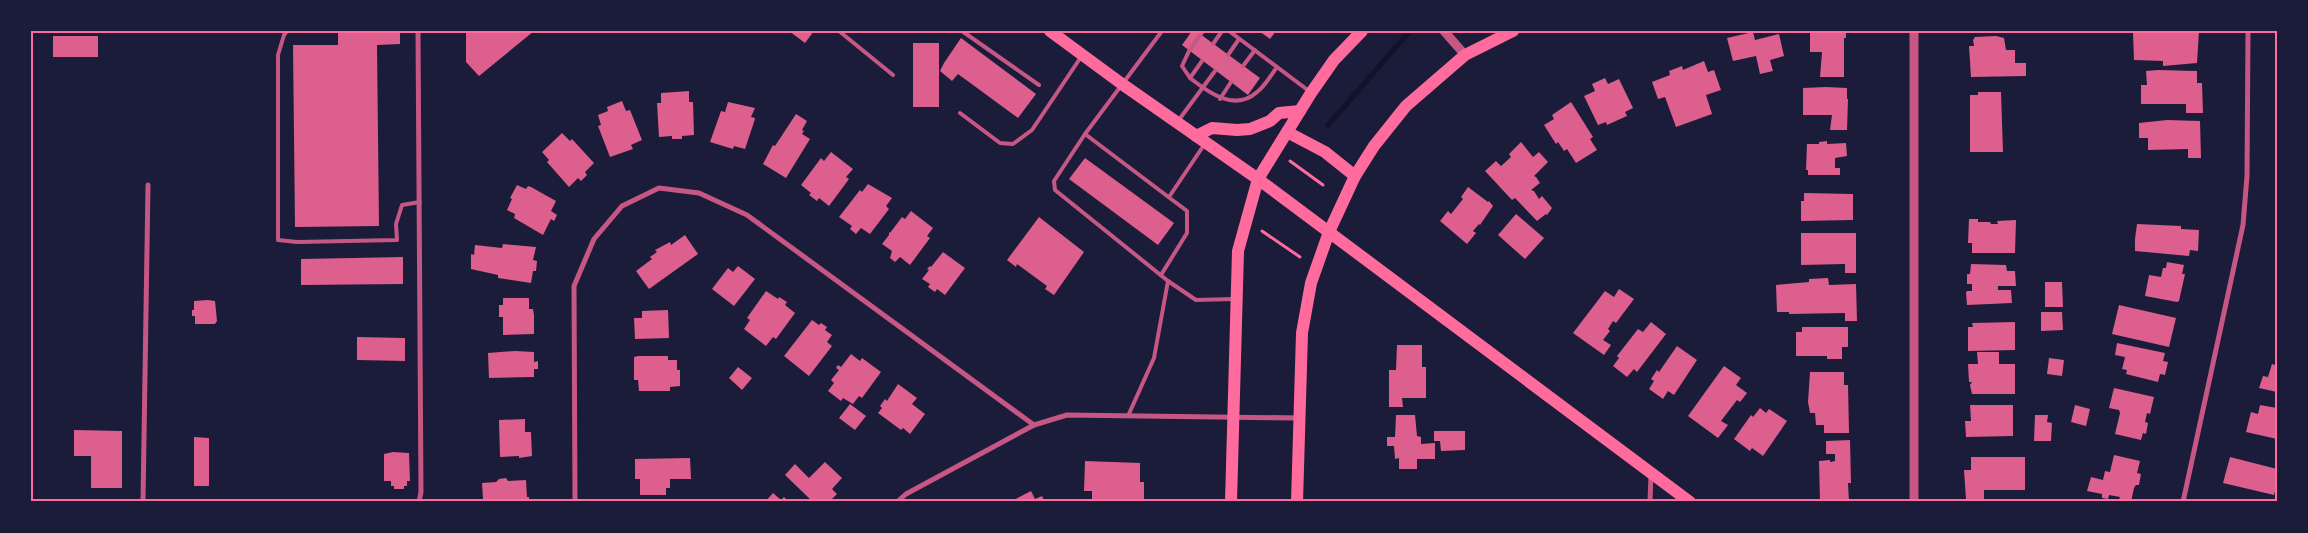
<svg xmlns="http://www.w3.org/2000/svg" width="2308" height="533" font-family="'DM Sans',sans-serif">
	<rect width="100%" height="100%" fill="#1b1b3a"/>
	<g fill="none" stroke-linecap="round" stroke-linejoin="round">
		<path stroke="#12122b" stroke-width="5.5" d="M1328 125 1410 31"/>
	</g>
	<g fill="#dd5f8e">
		<path d="M338 31H400V44L377 45 379 226 295 227 293 45H338Z"/>
		<path d="M466 31H534L479 76 466 62Z"/>
		<path d="M789 31H814L805 43Z"/>
		<path d="M1192 31H1196L1260 78 1248 95 1182 45Z"/>
		<path d="M1259 31H1276L1270 39Z"/>
		<path d="M1810 31H1846V38H1844V77H1820L1822 52H1810Z"/>
		<path d="M2193 31H2199L2197 63 2163 66V61L2134 60 2133 33Z"/>
		<path d="M1753 32 1755 40 1779 34 1784 56 1770 60 1773 71 1760 74 1756 56 1733 61 1727 38Z"/>
		<rect x="53" y="36" width="45" height="21"/>
		<path d="M1996 36 2004 38 2006 50H2015V63H2026V76L1971 77 1969 46H1974L1973 40 1975 37Z"/>
		<path d="M961 38 1036 94 1018 118 958 74 952 81 940 71 944 63Z"/>
		<rect x="913" y="43" width="26" height="64"/>
		<path d="M1704 61 1708 72 1714 70 1721 90 1706 95 1712 114 1676 127 1665 97 1658 99 1652 82 1670 75 1669 71 1682 66 1683 70Z"/>
		<path d="M2158 70 2197 71V83H2202L2203 113H2186V104H2141V85H2147L2146 71Z"/>
		<path d="M1605 78 1608 84 1619 79 1633 108 1625 112 1627 116 1607 125 1606 122 1598 125 1584 96 1595 91 1592 84Z"/>
		<path d="M1826 87 1847 88V99H1848L1847 130H1830L1832 115H1803V88Z"/>
		<path d="M689 91V102H693L694 135 682 136V139H672V136L659 137 657 103H661V93Z"/>
		<path d="M1978 92H2001L2003 152H1970V95H1978Z"/>
		<path d="M622 101 626 111 630 110 642 140 631 145 633 149 610 157 598 126 601 125 598 115 608 111 607 107Z"/>
		<path d="M728 102 755 108 751 117 755 118 754 122 745 149 734 146 733 149 710 142 721 111 725 112Z"/>
		<path d="M1571 102 1593 137 1590 139 1597 150 1576 163 1567 149 1564 151 1558 142 1556 144 1544 125 1554 119 1552 115Z"/>
		<path d="M796 114 807 121 802 130 804 131 802 134 810 139 786 178 763 164 773 145 775 146Z"/>
		<path d="M2167 120 2200 121 2201 158H2188V149L2148 150V138H2139V123Z"/>
		<path d="M562 133 570 141 572 139 594 163 585 172 587 175 581 181 578 178 569 187 547 162 549 160 542 152Z"/>
		<path d="M1827 141V144L1846 143 1847 156 1835 158V168H1840V175H1808V170H1806L1807 144H1819V142Z"/>
		<path d="M1521 142 1533 157 1539 152 1548 162 1534 176 1536 177 1540 183 1531 190 1534 191 1539 199 1542 196 1552 208 1547 215 1546 214 1537 221 1515 198 1512 200 1485 171 1496 161 1501 166 1511 157 1509 154Z"/>
		<path d="M831 152 853 169 846 177 849 179 829 206 819 198 817 201 809 195 811 193 801 185 821 158 824 161Z"/>
		<path d="M1085 158 1174 223 1158 245 1069 179Z"/>
		<path d="M868 184 892 198 886 206 889 209 870 234 861 228 856 234 850 229 852 226 839 217 860 190 862 192Z"/>
		<path d="M517 185 526 189 528 186 531 187 556 201 551 211 557 215 554 221 551 219 543 235 514 218 515 214 507 210 512 199 510 198Z"/>
		<path d="M1468 187 1488 202 1489 201 1493 206 1480 225 1479 224 1473 231 1476 233 1467 244 1440 221 1448 211 1451 214 1463 199 1461 197Z"/>
		<path d="M1804 193 1853 194V220L1801 221V201H1804Z"/>
		<path d="M911 211 933 228 927 236 930 238 910 265 900 257 895 262 890 258 892 251 882 244 889 235V232L890 233 902 217 905 219Z"/>
		<path d="M1516 214 1544 238 1525 259 1498 235Z"/>
		<path d="M1039 217 1084 252 1054 295 1045 289 1047 286 1017 264 1016 267 1007 260Z"/>
		<path d="M1969 219H1978V222H1990L1991 224H1998L1997 221 2016 220 2015 253H1972V243H1968Z"/>
		<path d="M2137 224 2181 226V229L2199 230 2198 251 2190 250 2189 256 2135 251V239Z"/>
		<path d="M1801 233H1856V273H1845V264L1801 265Z"/>
		<path d="M685 235 698 254 649 289 636 271 652 259 650 257 657 252 655 250 670 242 671 245Z"/>
		<path d="M503 244 536 247 533 260 537 261 536 271H533L531 283 498 278V275L471 269V254L474 255 475 245 502 248Z"/>
		<path d="M943 252 965 268 945 295 937 289 935 292 928 287 930 284 922 279 929 270 927 269 930 266 931 267Z"/>
		<path d="M403 257V284L301 285V259Z"/>
		<path d="M2167 262 2184 265 2182 274H2185L2179 301 2177 302 2145 296 2149 275 2161 277 2163 268H2166Z"/>
		<path d="M1971 264 2006 265 2007 271H2015L2016 286H1998V290H2011L2012 303 1967 305 1966 293 1967 291H1972V284H1967V274H1970Z"/>
		<path d="M738 266 755 279 734 306 712 289 728 268 733 272Z"/>
		<path d="M1828 278 1829 285 1856 284 1857 321H1845V313L1789 314V312H1777L1776 285 1809 282V279Z"/>
		<path d="M2045 282H2062L2063 307H2045Z"/>
		<path d="M1619 289 1634 299 1616 323 1613 321 1608 329 1610 331 1603 340 1611 345 1604 355 1573 333 1605 291 1614 297Z"/>
		<path d="M766 291 778 299 779 297 787 302 785 305 795 313 776 339 773 337 766 346 744 329 750 320 747 318Z"/>
		<path d="M503 298H529V309H533L534 315V334L503 335V317H499V305H503Z"/>
		<path d="M208 300 215 301 217 321 215 324H195V316H192V310H194V301Z"/>
		<path d="M2119 305 2176 318 2169 347 2112 334Z"/>
		<path d="M668 310 669 338 635 339 634 318H642V311Z"/>
		<path d="M2041 312H2062L2063 330 2041 331Z"/>
		<path d="M812 320 819 325 821 323 827 327 825 330 832 335 827 342 832 346 809 376 784 356Z"/>
		<path d="M1651 322 1666 334 1637 372 1634 369 1627 377 1613 366 1619 358 1617 356 1638 329 1643 332Z"/>
		<path d="M2015 322V350L1968 351V327H1973L1972 323Z"/>
		<path d="M1802 327H1848V347H1842V359H1827V356H1796V332H1802Z"/>
		<path d="M357 337 405 338V361L357 360Z"/>
		<path d="M2117 343 2165 353 2163 361 2168 362 2165 375 2160 374 2158 382 2126 374 2127 370 2122 369 2125 357 2115 355Z"/>
		<path d="M1397 345H1422V367H1426V398H1402L1403 407H1389V370H1396Z"/>
		<path d="M1677 346 1697 360 1674 395 1668 391 1663 399 1649 389 1654 381 1651 379 1657 370 1659 372Z"/>
		<path d="M515 351 534 352V362L538 361V369H534V377L489 378 488 353Z"/>
		<path d="M1977 352H1999V364H2015V394H1972L1970 385 1972 382H1969L1968 364H1978Z"/>
		<path d="M851 354 860 361 862 358 881 372 862 398 859 396 853 404 843 398 841 401 828 391 834 383 831 380 839 370 836 368 838 365 841 367Z"/>
		<path d="M638 356H668V360H677V370H680V386L670 387V391H639L638 380H634V357Z"/>
		<path d="M2049 358 2064 360 2062 376 2047 374Z"/>
		<path d="M2277 360V392L2259 388 2263 376 2268 377 2272 364 2275 365Z"/>
		<path d="M1724 366 1741 378 1736 385 1747 393 1740 402 1737 400 1721 421 1728 425 1718 438 1688 416Z"/>
		<path d="M738 367 752 378 742 390 729 378Z"/>
		<path d="M1810 372H1844V385H1848L1849 433H1824V425H1816L1815 413H1810L1808 402Z"/>
		<path d="M898 384 917 398 912 404 925 414 910 434 903 428 901 430 878 413 882 408 880 406 885 399 887 401Z"/>
		<path d="M2114 388 2154 397 2150 414 2147 413 2145 422 2148 423 2146 434 2143 433 2141 440 2115 434 2120 413 2119 410 2109 408Z"/>
		<path d="M850 404 866 416 855 430 839 418Z"/>
		<path d="M1970 405H2013V436L1966 437 1965 421H1971Z"/>
		<path d="M2075 405 2090 409 2086 426 2071 422Z"/>
		<path d="M2260 405 2277 408V439L2246 432 2251 412 2258 414Z"/>
		<path d="M1760 408 1766 413 1769 409 1787 421 1763 456 1752 448 1750 451 1734 439 1751 415 1753 417Z"/>
		<path d="M1396 415H1415L1417 436 1421 437V444L1435 443V459H1417V469H1399V458L1395 459 1394 446H1387V437H1395Z"/>
		<path d="M2035 415H2048L2047 422 2052 423 2051 441H2034Z"/>
		<path d="M525 419V432H531L532 456 519 458V456L500 457 499 420Z"/>
		<path d="M74 430 122 431V488H91V456H74Z"/>
		<path d="M1434 431H1465V450L1441 451 1440 441H1434Z"/>
		<path d="M194 437 209 438V486H194Z"/>
		<path d="M1850 440 1851 483H1848L1849 502H1820L1819 461 1830 460V462L1835 461V454H1826V441Z"/>
		<path d="M393 452 409 453 410 481H407V486H404V489H394V486H391V481H384V454Z"/>
		<path d="M2114 455 2140 461 2137 473 2141 474 2139 485H2136L2134 488 2131 502H2118L2120 497 2109 495 2108 499 2102 498V494L2087 491 2091 477 2103 480 2105 471 2110 472Z"/>
		<path d="M1971 457H2025V490H1984V499H1966L1964 470H1971Z"/>
		<path d="M2230 457 2277 469V483L2274 495 2223 483Z"/>
		<path d="M690 458 691 479H670V488H666V495H640V479H635V459Z"/>
		<path d="M1085 461 1140 463V482H1144V502H1092V491H1084Z"/>
		<path d="M825 462 842 478 832 489 837 494 829 502H813L785 475 795 464 809 478Z"/>
		<path d="M506 478 508 481 526 480 527 497H529V502H486V499H483L482 483 496 482 499 479Z"/>
		<path d="M1031 491 1035 499 1042 496 1045 502H1010Z"/>
		<path d="M773 493 781 500 784 497 789 502H765Z"/>
	</g>
	<g fill="none" stroke-linecap="round" stroke-linejoin="round">
		<g stroke="#ff6b9d" stroke-width="3">
			<path d="M1290 161 1323 185"/>
			<path d="M1262 231 1300 257"/>
		</g>
		<g stroke="#c65784" stroke-width="4">
			<path d="M287 31 284 35 278 55V240L297 242 397 240 396 224 402 205 420 202"/>
			<path d="M839 31 893 75"/>
			<path d="M962 31 1039 85"/>
			<path d="M1162 31 1085 134 1054 181 1055 190 1168 281 1196 300 1234 299"/>
			<path d="M1229 31 1309 91"/>
			<path d="M1213 44 1222 31"/>
			<path d="M1228 55 1239 39"/>
			<path d="M1202 61 1190 78C1209 93 1235 112 1257 92 1265 86 1271 75 1277 67"/>
			<path d="M1243 66 1255 50"/>
			<path d="M1190 78 1182 66 1189 51 1203 31"/>
			<path d="M1220 99 1231 82"/>
			<path d="M960 113 1000 143 1013 144 1032 130 1081 57"/>
			<path d="M1178 121 1215 71"/>
			<path d="M1085 134 1187 211V233L1161 275"/>
			<path d="M1169 197 1204 145"/>
			<path d="M1128 416 1154 358 1168 281"/>
		</g>
		<g stroke="#c65784" stroke-width="5">
			<path d="M418 31 421 492 419 502"/>
			<path d="M143 502 148 185"/>
			<path d="M575 502 574 286 594 239 622 206 659 188 699 193 747 215 1034 425"/>
			<path d="M897 502 906 494 1034 425 1067 415 1299 418"/>
			<path d="M1650 502 1651 475"/>
			<path d="M2183 502 2243 225 2247 176 2248 31"/>
		</g>
		<g stroke="#c65784" stroke-width="9">
			<path d="M1444 31 1465 55"/>
			<path d="M1914 31V502"/>
		</g>
		<g stroke="#ff6b9d" stroke-width="12">
			<path d="M1050 31 1122 84 1258 179 1690 502"/>
			<path d="M1287 132 1325 152 1355 176"/>
			<path d="M1196 136 1212 128 1237 130 1250 129 1270 121 1279 113 1300 111"/>
			<path d="M1231 502 1238 251 1258 179 1311 93 1334 60 1362 31"/>
			<path d="M1297 502 1302 333 1311 283 1329 232 1355 176 1374 146 1406 106 1465 55 1513 31"/>
		</g>
	</g>
	<rect width="2308" height="533" fill="none" stroke="#1b1b3a" stroke-width="65"/>
	<rect x="32" y="32" width="2244" height="468" fill="none" stroke="#ff6b9d" stroke-width="2"/>
</svg>
